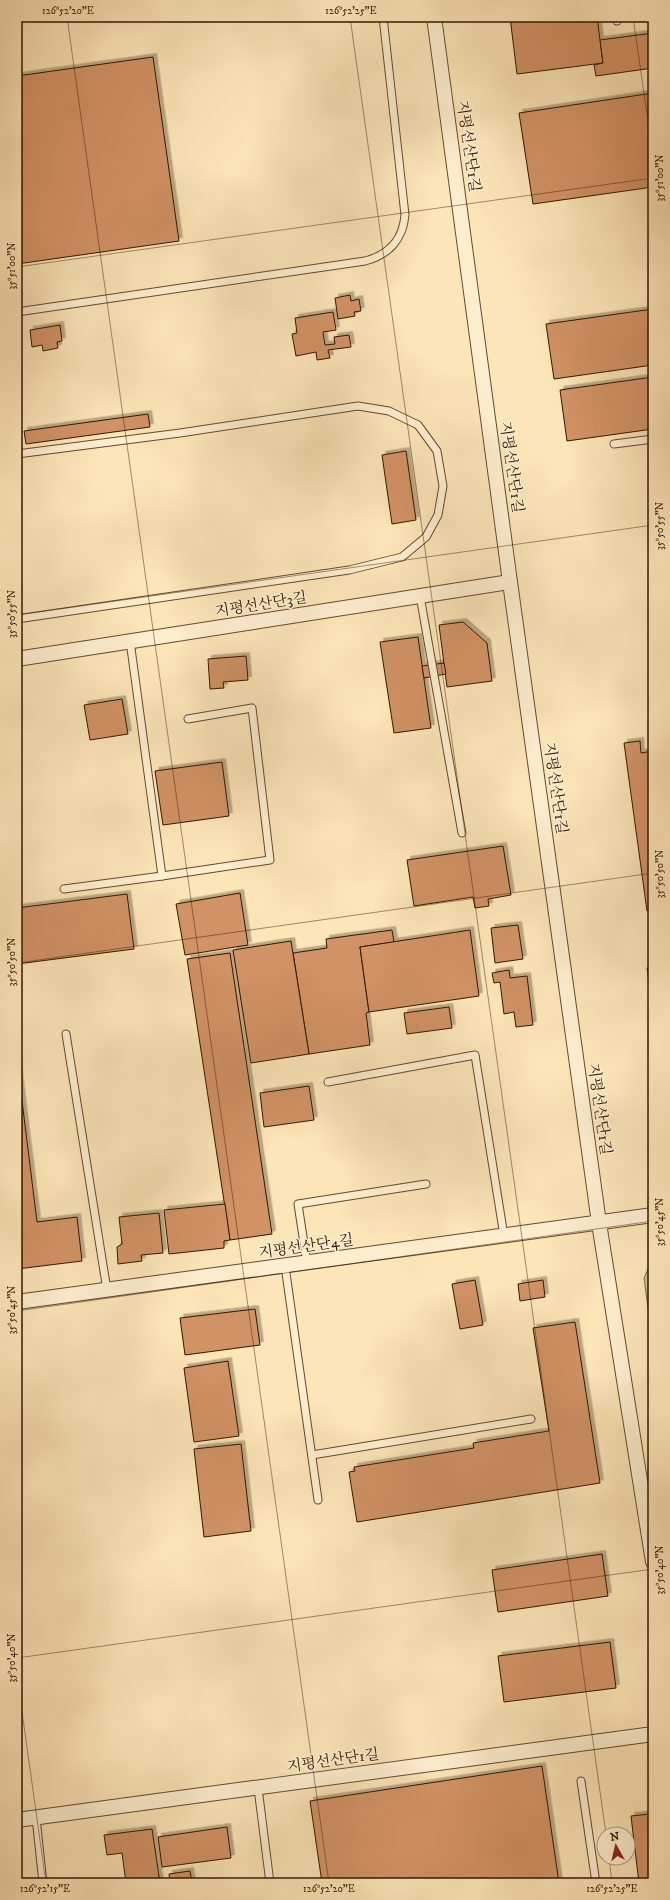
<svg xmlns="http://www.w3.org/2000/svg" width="670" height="1900" font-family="'IM FELL DW Pica','Noto Serif KR',serif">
	<defs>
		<filter id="shadow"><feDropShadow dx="3.5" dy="-3.5" stdDeviation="0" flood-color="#0004"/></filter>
	</defs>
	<rect width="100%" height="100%" fill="#fce5b7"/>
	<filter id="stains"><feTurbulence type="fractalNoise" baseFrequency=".005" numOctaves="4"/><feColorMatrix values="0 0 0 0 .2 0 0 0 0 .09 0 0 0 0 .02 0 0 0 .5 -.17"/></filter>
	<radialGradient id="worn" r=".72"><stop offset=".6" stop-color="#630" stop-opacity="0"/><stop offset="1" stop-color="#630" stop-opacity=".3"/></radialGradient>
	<path fill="#c7c289" stroke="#7d6c44" d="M652 1260H653V1345L644 1278Z"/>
	<g fill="#d19265" stroke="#331500" filter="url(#shadow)">
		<path d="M510 17H597L603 63 517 74Z"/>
		<path d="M653 33V68L596 76 594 65 603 63 600 40Z"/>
		<path d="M153 57 179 241 17 264V76Z"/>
		<path d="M653 93V187L533 204 519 113Z"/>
		<path d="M350 295 351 301 359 299 361 311 354 312 355 316 338 319 335 298Z"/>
		<path d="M653 309V365L554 379 546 324Z"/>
		<path d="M333 312 336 330 323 332 325 345 335 344 334 337 349 335 351 347 328 350 330 358 317 360 316 352 296 356 292 334 297 333 295 318Z"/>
		<path d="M60 325 62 341 57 342 58 348 43 351 42 345 32 347 30 330Z"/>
		<path d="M653 377V429L567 441 560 390Z"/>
		<path d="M148 414 150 427 26 444 24 431Z"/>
		<path d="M406 451 416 520 392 524 382 455Z"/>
		<path d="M463 622 487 643 492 681 447 687 439 625Z"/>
		<path d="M418 637 431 728 394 733 380 642Z"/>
		<path d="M246 656 248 680 223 682 224 688 210 689 208 659Z"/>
		<path d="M444 663 446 674 424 678 422 666Z"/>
		<path d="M122 699 128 734 90 740 84 705Z"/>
		<path d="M640 741 641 753 653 751V910L647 911 624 743Z"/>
		<path d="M222 762 229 816 163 825 155 771Z"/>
		<path d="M503 846 511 895 488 899 489 906 475 908 473 897 414 906 407 860Z"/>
		<path d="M240 893 248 945 185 955 176 904Z"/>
		<path d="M127 894 134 949 17 964V908Z"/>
		<path d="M518 925 523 959 495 963 491 928Z"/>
		<path d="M392 930 394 942 360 947 369 1012 366 1013 370 1045 309 1054 293 953 327 948 326 939Z"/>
		<path d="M470 930 479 996 369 1012 360 947Z"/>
		<path d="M291 941 309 1054 251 1063 233 950Z"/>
		<path d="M230 953 272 1234 230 1240 187 959Z"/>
		<path d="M653 967V1011L647 968Z"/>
		<path d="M509 970 510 978 527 976 533 1025 516 1027 514 1012 504 1014 500 982 494 983 492 973Z"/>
		<path d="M449 1007 452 1028 407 1034 404 1013Z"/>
		<path d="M17 1060 37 1222 77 1217 82 1261 17 1269Z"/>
		<path d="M309 1086 314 1120 264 1127 260 1093Z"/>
		<path d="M225 1204 230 1240 224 1241V1248L169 1254 164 1210Z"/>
		<path d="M159 1213 163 1253 141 1255 142 1261 118 1264 117 1247 122 1244 119 1217Z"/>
		<path d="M475 1280 483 1325 460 1329 452 1284Z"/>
		<path d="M543 1280 545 1297 520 1301 518 1284Z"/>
		<path d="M255 1309 260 1345 185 1355 180 1318Z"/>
		<path d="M575 1322 600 1483 357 1522 349 1472 355 1471 354 1467 474 1448 473 1443 549 1431 533 1328Z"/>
		<path d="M228 1361 239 1436 194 1442 184 1368Z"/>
		<path d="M241 1444 251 1531 204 1537 194 1449Z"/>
		<path d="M602 1554 608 1596 498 1612 492 1570Z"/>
		<path d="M610 1642 616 1688 504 1702 498 1656Z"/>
		<path d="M542 1766 559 1883H322L310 1801Z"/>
		<path d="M650 1814 653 1840V1883H639L631 1816Z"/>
		<path d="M227 1827 231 1858 162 1867 158 1837Z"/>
		<path d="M152 1829 160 1883H126L122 1853 107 1855 104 1835Z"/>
		<path d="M190 1871 192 1883H170L169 1874Z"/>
	</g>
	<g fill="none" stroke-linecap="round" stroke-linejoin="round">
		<defs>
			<g id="service">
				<path d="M617 17V21"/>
				<path d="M17 312 365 261C388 255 403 240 405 215L383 17"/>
				<path d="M614 444 653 439"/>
				<path d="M17 454 180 433 358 406 389 411 418 425 437 451 443 486 438 515 426 537 402 557 349 570 17 619"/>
				<path d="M420 596 462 833"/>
				<path d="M162 876 270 860 252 708 188 719"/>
				<path d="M64 889 162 876 130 641"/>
				<path d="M66 1034 107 1290"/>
				<path d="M328 1082 475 1055 504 1236"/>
				<path d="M307 1263 298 1204 426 1184"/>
				<path d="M285 1266 318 1500"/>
				<path d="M312 1455 531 1419"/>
				<path d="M581 1781 596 1883"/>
				<path d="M258 1788 270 1883"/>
				<path d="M36 1818 43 1883"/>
			</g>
			<g id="minor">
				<path d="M434 17 510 582 599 1223 653 1562"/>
				<path d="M17 659 510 582"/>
				<path d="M17 1302 653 1215"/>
				<path d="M17 1820 653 1734"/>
			</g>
		</defs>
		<use href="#service" stroke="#65492e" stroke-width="9"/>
		<use href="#minor" stroke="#65492e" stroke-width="16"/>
		<use href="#service" stroke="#fdeed0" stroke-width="7"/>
		<use href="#minor" stroke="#fdeed0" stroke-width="14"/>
	</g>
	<path fill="none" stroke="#331500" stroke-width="1" stroke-opacity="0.45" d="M67 17 329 1883M350 17 606 1834M633 17 653 156M17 267 653 178M17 615 653 525M17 963 653 873M17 1311 653 1221M17 1658 653 1569M17 1676 46 1883M609 1858 612 1883"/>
	<g text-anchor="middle" stroke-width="3" stroke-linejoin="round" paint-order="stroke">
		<g font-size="15" fill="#331500" stroke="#fdeed0">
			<text transform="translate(469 146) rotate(82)" y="5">지평선산단1길</text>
			<text transform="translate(512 467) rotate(82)" y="5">지평선산단1길</text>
			<text transform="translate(261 604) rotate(-9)" y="5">지평선산단3길</text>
			<text transform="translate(556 788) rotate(82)" y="5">지평선산단1길</text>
			<text transform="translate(600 1109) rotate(82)" y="5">지평선산단1길</text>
			<text transform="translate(306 1246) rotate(-8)" y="5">지평선산단4길</text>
			<text transform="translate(333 1760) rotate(-8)" y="5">지평선산단1길</text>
		</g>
	</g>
	<rect width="670" height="1900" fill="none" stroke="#fce5b7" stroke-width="44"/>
	<g transform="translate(616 1846) rotate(352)"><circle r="19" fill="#fdeed0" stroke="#ac977d"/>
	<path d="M0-3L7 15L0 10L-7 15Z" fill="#8f2418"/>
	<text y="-6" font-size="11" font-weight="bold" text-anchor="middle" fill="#331500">N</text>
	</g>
	<rect x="22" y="22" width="626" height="1856" fill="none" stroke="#331500" stroke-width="1.5"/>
	<g font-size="10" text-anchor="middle" fill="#331500">
		<text x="68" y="14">126°52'20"E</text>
		<text x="351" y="14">126°52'25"E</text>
		<text transform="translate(659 178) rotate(-90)" y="4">35°51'00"N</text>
		<text transform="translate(11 266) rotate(-90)" y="4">35°51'00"N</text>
		<text transform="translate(659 526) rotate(-90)" y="4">35°50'55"N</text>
		<text transform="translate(11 614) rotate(-90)" y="4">35°50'55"N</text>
		<text transform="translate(659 874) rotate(-90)" y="4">35°50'50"N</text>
		<text transform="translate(11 962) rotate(-90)" y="4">35°50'50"N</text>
		<text transform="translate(659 1222) rotate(-90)" y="4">35°50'45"N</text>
		<text transform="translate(11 1310) rotate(-90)" y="4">35°50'45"N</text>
		<text transform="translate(659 1570) rotate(-90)" y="4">35°50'40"N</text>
		<text transform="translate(11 1658) rotate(-90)" y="4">35°50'40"N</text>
		<text x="45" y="1892">126°52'15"E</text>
		<text x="329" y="1892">126°52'20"E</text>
		<text x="612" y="1892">126°52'25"E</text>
	</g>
	<rect width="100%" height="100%" filter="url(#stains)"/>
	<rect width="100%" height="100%" fill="url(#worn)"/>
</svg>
